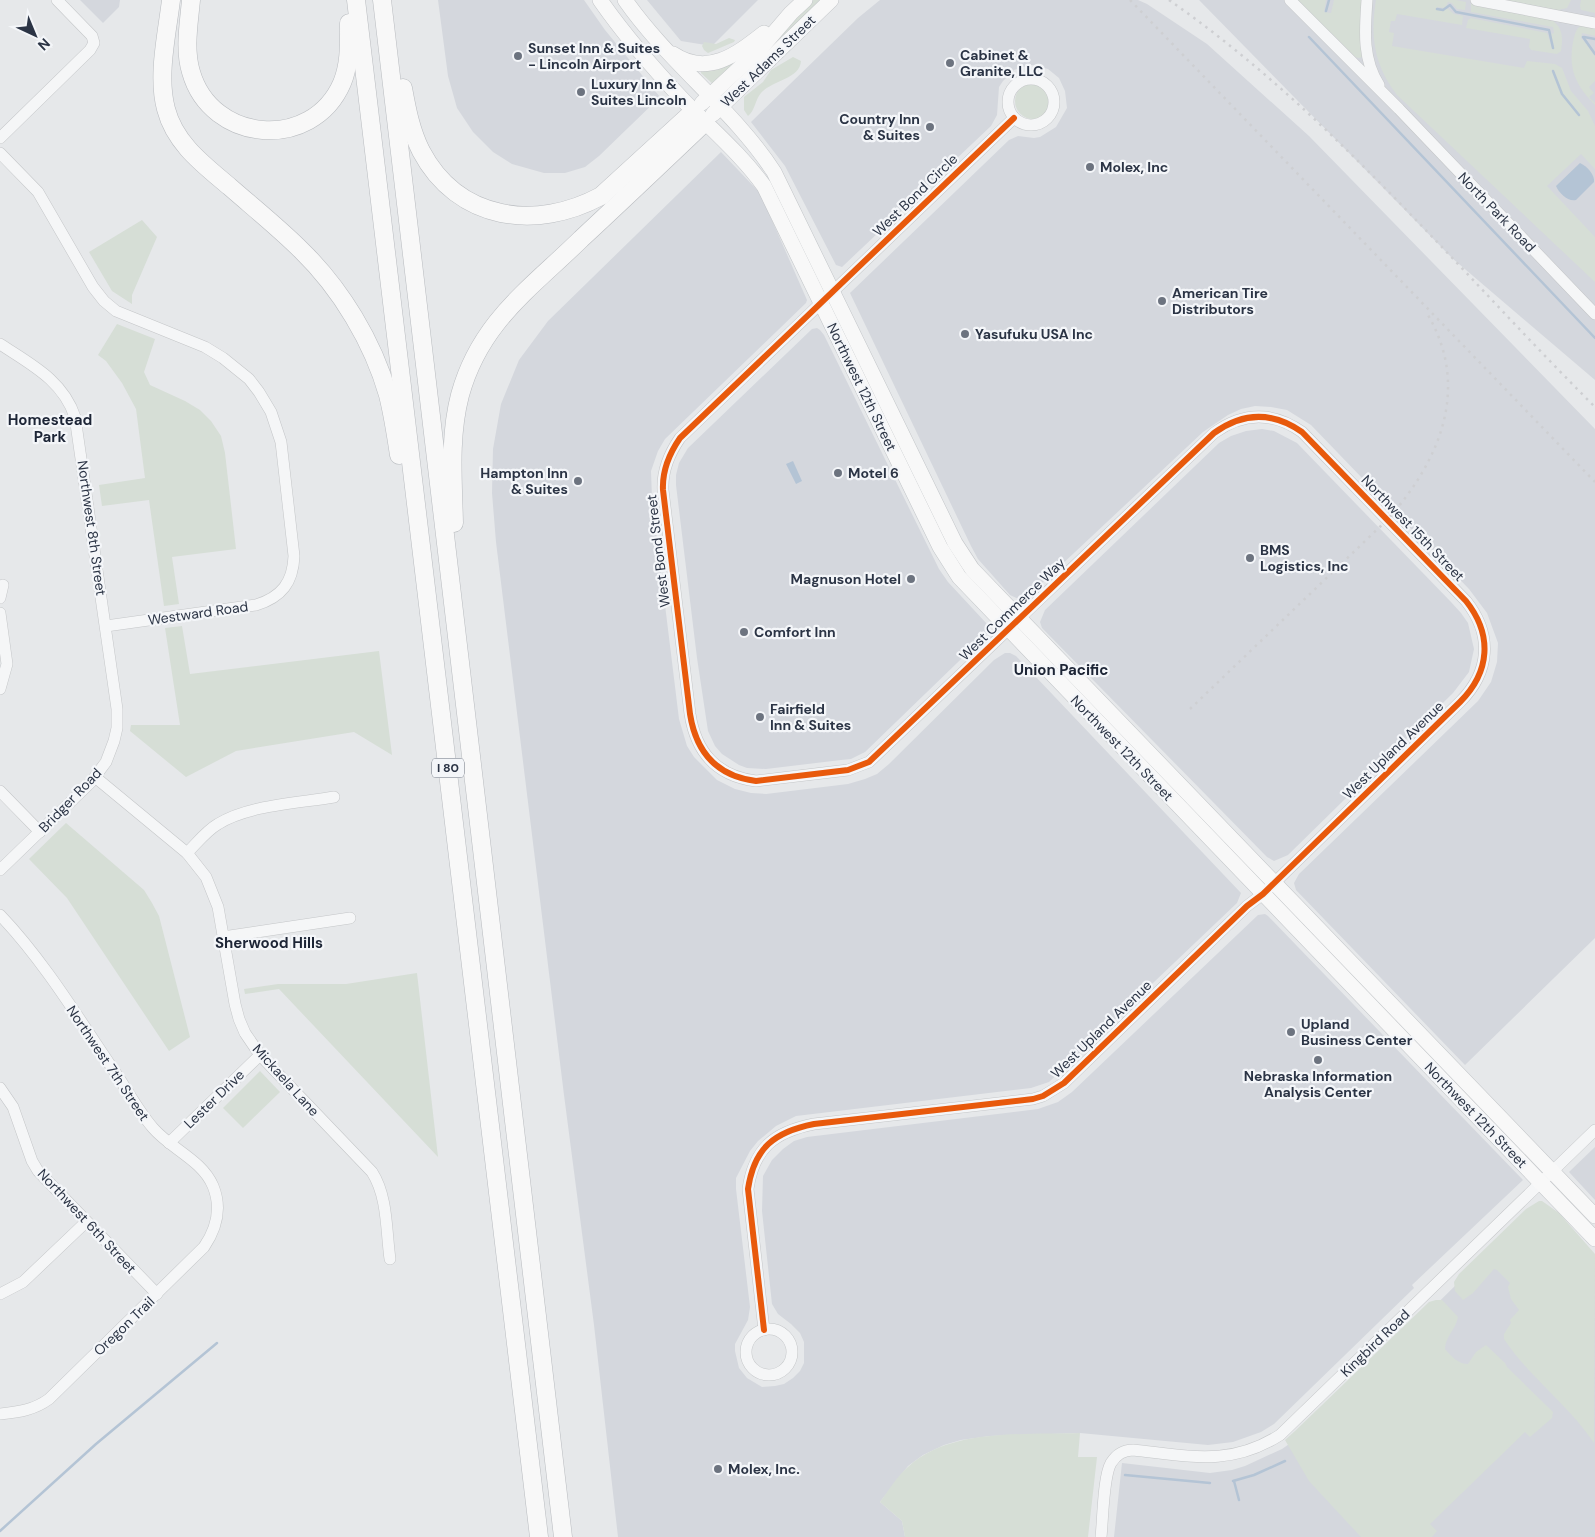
<svg xmlns="http://www.w3.org/2000/svg" width="1595" height="1537" font-family="'DM Sans',sans-serif">
	<rect width="100%" height="100%" fill="#e6e8ea"/>
	<g fill="#d4d7dd">
		<path d="M80 0H120L119 7 103 23Z"/>
		<path d="M438 0H584L605 30 660 97 599 156 585 167 565 173H544L512 164 493 152 473 132 457 108 448 76Z"/>
		<path d="M647 0H758L712 46 681 41Z"/>
		<path d="M880 0H1138L1147 4 1207 44 1309 136 1595 429V938L1465 1065 1296 890 1294 883 1299 874 1478 701 1491 682 1497 662 1498 643 1487 613 1469 589 1311 425 1287 410 1271 407 1255 406 1241 409 1228 415 1203 432 1026 598 1021 600 1010 595 978 559 971 546 850 293 1009 140 1018 136 1034 138 1040 137 1056 127 1067 108 1065 91 1059 78 1048 69 1032 65 1019 68 1014 70 1003 81 999 87 997 115 991 126 842 267 836 265 785 166 751 122 858 18Z"/>
		<path d="M1199 0H1595V380L1452 258Z"/>
		<path d="M721 152 760 193 807 300 806 303 665 439 658 451 651 471 652 499 679 719 687 746 694 757 717 780 735 789 751 793 766 794 848 784 865 779 877 774 889 764 994 660 1005 653H1010L1016 656 1241 893 1237 903 1049 1082 1031 1088 796 1116 776 1126 758 1141 750 1151 736 1178V1189L750 1307 748 1320 735 1344V1351L739 1368 747 1378 762 1387 775 1386 784 1384 793 1378 800 1371 804 1363V1342L800 1333 791 1324 778 1314 772 1304 762 1211 763 1176 772 1160 783 1149 794 1141 807 1137 1038 1109 1058 1102 1072 1092 1258 915 1265 914 1268 916 1523 1180 1412 1285 1414 1288 1274 1424 1261 1432 1233 1442 1208 1445 1080 1433 990 1436 961 1440 944 1445 923 1455 908 1466 880 1502 902 1521 905 1537H618L594 1325 564 1095 496 542 492 493 493 449 501 404 519 360 548 321Z"/>
		<path d="M817 328 820 330 824 335 939 569 948 582 987 624V634L865 752 851 759 841 760 766 769 747 768 739 765 722 754 715 746 708 731 697 658 676 485V475L679 463 688 448 812 329Z"/>
		<path d="M1262 429 1274 431 1297 443 1451 602 1461 613 1468 623 1474 649 1469 672 1453 693 1288 855 1274 861 1267 857 1042 628 1040 622 1045 610 1219 443 1231 436 1246 431Z"/>
		<path d="M1595 1147V1200L1569 1172Z"/>
		<path d="M1541 1201 1595 1257V1537H1114L1122 1463 1210 1473 1232 1470 1245 1466 1282 1449 1308 1431Z"/>
	</g>
	<g fill="#d6ded6">
		<path d="M812 0H824L727 91 726 90Z"/>
		<path d="M1298 0H1326L1324 12 1331 13 1334 0H1363L1362 57 1359 58 1354 57Z"/>
		<path d="M1376 0H1456L1466 2 1465 10 1457 9 1452 3 1448 2 1445 8 1437 7V10L1448 9 1454 14 1463 16 1462 25 1397 14 1395 21H1391L1389 32 1394 33 1392 46 1524 68 1527 61 1555 64 1562 68 1571 91 1588 111 1595 126V169L1581 154 1547 186 1595 237V282L1397 95C1374 65 1370 37 1376 0Z"/>
		<path d="M1505 0H1571L1567 8 1558 10Z"/>
		<path d="M1581 0H1595V13L1581 10 1580 6Z"/>
		<path d="M1471 3 1552 20C1563 28 1563 38 1561 51L1557 54 1531 50 1529 47 1530 39 1466 28 1468 20 1471 18 1547 33 1552 47H1554L1551 34 1554 33 1553 27 1471 12Z"/>
		<path d="M1582 25 1595 27V36L1582 33 1581 39 1583 40 1595 56V81L1589 87 1594 93 1589 97 1595 103V105C1576 85 1568 70 1573 42 1575 35 1575 29 1582 25Z"/>
		<path d="M729 38 735 40 734 42C725 46 717 49 708 53L704 50 702 46 704 42 716 44Z"/>
		<path d="M793 57 801 61C800 79 771 81 761 93 755 100 755 111 748 116L744 110V97L763 82 771 70Z"/>
		<path d="M732 63 734 65 714 85 701 73V71Z"/>
		<circle cx="1033" cy="101" r="18"/>
		<path d="M142 220 157 237 132 295V304L112 291 89 252Z"/>
		<path d="M117 324 155 339 144 372 150 385 185 401 200 410 211 421 221 436 225 453 236 549 172 557 179 604 164 606 149 500 102 506 99 485 145 478 136 409 122 383 106 361 98 355Z"/>
		<path d="M182 626 190 674 379 651 392 755 354 732 236 751 186 777 130 731 131 725H180L165 628Z"/>
		<path d="M66 823 144 890 152 903 159 916 190 1037 169 1051 67 898 29 859Z"/>
		<path d="M417 973 438 1157 279 989 245 994 244 989 278 984H346Z"/>
		<path d="M260 1071 280 1092 243 1128 223 1108Z"/>
		<path d="M1539 1201H1542L1559 1213 1595 1254 1594 1443C1569 1405 1530 1378 1504 1339V1334L1511 1323 1510 1320 1519 1310 1511 1299 1508 1287 1510 1283 1497 1270 1494 1269 1473 1293 1463 1300 1455 1291 1454 1282 1459 1274 1526 1209Z"/>
		<path d="M1436 1300H1442L1458 1317C1456 1329 1445 1337 1445 1349 1451 1356 1458 1364 1468 1364L1476 1352 1486 1345 1505 1363 1507 1367 1553 1412 1552 1418 1530 1437 1525 1432 1430 1524 1437 1531 1432 1537H1361L1309 1481 1285 1440 1295 1431 1429 1302Z"/>
		<path d="M1080 1433 1078 1457H1097L1088 1537H905L902 1521 880 1502C889 1490 897 1476 909 1466 951 1428 1026 1435 1080 1433Z"/>
	</g>
	<g fill="#b4c4d5">
		<path d="M1580 163C1587 166 1595 175 1594 182L1576 200C1568 202 1559 193 1556 186Z"/>
		<path d="M793 461 802 481 796 484 786 464Z"/>
	</g>
	<g fill="none" stroke-linecap="round" stroke-linejoin="round">
		<g stroke="#b4c4d5" stroke-width="2.5">
			<path d="M1437 9 1443 10 1450 5 1456 12 1549 30 1553 48"/>
			<path d="M1326 11 1329 0"/>
			<path d="M1309 37 1595 338"/>
			<path d="M1583 37 1595 54"/>
			<path d="M1584 37 1595 39"/>
			<path d="M1553 71 1562 94 1579 115"/>
			<path d="M1125 1475 1210 1483"/>
			<path d="M1233 1481 1254 1475 1285 1461"/>
			<path d="M1234 1481 1239 1500"/>
			<path d="M0 1531 96 1444 217 1343"/>
		</g>
		<defs>
			<g id="minor">
				<path d="M1290 0 1399 109 1595 314"/>
				<path d="M1367 0C1365 29 1362 59 1379 85"/>
				<path d="M1476 0 1595 23"/>
				<circle cx="1031" cy="102" r="23"/>
				<path d="M0 138 90 50 94 43 92 36 57 0"/>
				<path d="M0 153 38 192 93 287 104 301 116 311 205 347 223 358 249 379 259 392 271 412 281 442 294 556C293 582 282 597 256 605L106 626"/>
				<path d="M0 344C30 364 63 380 75 417L113 681 117 709V728L114 741 106 762 91 782 0 870"/>
				<path d="M0 598 3 585"/>
				<path d="M0 613 7 664 0 689"/>
				<path d="M95 777 187 853 206 877 218 907 235 1004 239 1019 245 1033 260 1055 372 1172C388 1197 386 1231 390 1259"/>
				<path d="M0 791 40 832"/>
				<path d="M187 853C197 843 206 831 218 824 248 805 299 803 334 797"/>
				<path d="M0 915C45 962 82 1024 119 1078 130 1095 140 1113 153 1128 171 1149 202 1160 213 1186 222 1208 217 1228 204 1247L49 1399C34 1410 19 1412 0 1414"/>
				<path d="M223 937 350 918"/>
				<path d="M0 1088 13 1107 32 1161 38 1171 157 1294"/>
				<path d="M169 1143 260 1055"/>
				<path d="M0 1294 23 1282 86 1222"/>
				<circle cx="769" cy="1352" r="23"/>
				<path d="M764 1330 748 1189C754 1148 774 1132 814 1124L1033 1099 1043 1096 1064 1083 1247 906 1263 894 1460 702C1490 672 1493 635 1466 601L1302 432C1272 411 1243 412 1214 433L869 762 848 770 756 781C716 776 696 752 690 714L663 490C662 470 669 454 680 438L1014 118"/>
				<path d="M1101 1537C1103 1520 1103 1477 1111 1463 1116 1455 1124 1450 1133 1450 1189 1456 1230 1467 1280 1435L1595 1130"/>
			</g>
			<g id="major">
				<path d="M600 0C625 36 653 68 683 100 710 128 741 154 764 186L940 547 959 577 1595 1239"/>
				<path d="M625 0C669 63 733 109 774 172L955 543 972 569 1595 1216"/>
				<path d="M673 54C707 77 736 55 764 33"/>
				<path d="M702 103 760 49 791 13 805 0"/>
				<path d="M713 114 831 0"/>
			</g>
			<g id="highway">
				<path d="M171 0C167 34 157 76 166 109 175 144 204 165 230 187 254 208 279 228 301 250 341 289 373 342 388 395 393 415 396 435 399 455"/>
				<path d="M191 0C189 23 184 49 191 72 211 143 312 152 342 83 350 64 349 43 349 23"/>
				<path d="M356 0 539 1537"/>
				<path d="M382 0 563 1537"/>
				<path d="M403 88C407 110 411 131 421 151 458 221 536 231 601 196L694 111"/>
				<path d="M454 523C453 480 449 437 460 395 480 322 530 289 581 239 623 200 664 161 705 122"/>
			</g>
		</defs>
		<use href="#minor" stroke="#c4c6c8" stroke-width="12"/>
		<use href="#major" stroke="#c2c5c8" stroke-width="16"/>
		<use href="#highway" stroke="#b8bbbf" stroke-width="19"/>
		<use href="#minor" stroke="#f5f6f7" stroke-width="11"/>
		<use href="#major" stroke="#f8f8f8" stroke-width="15"/>
		<use href="#highway" stroke="#f8f8f8" stroke-width="18"/>
		<g stroke="#cecfd2" stroke-width="2.5" stroke-dasharray="2.5 5" stroke-linecap="butt">
			<path d="M1130 0 1595 482"/>
			<path d="M1169 0C1331 113 1456 268 1595 407"/>
			<path d="M1190 709 1387 520C1439 462 1471 389 1428 315"/>
		</g>
		<defs>
			<path id="cycleway" d="M764 1330 748 1189C754 1148 774 1132 814 1124L1033 1099 1043 1096 1064 1083 1247 906 1263 894 1460 702C1490 672 1493 635 1466 601L1302 432C1272 411 1243 412 1214 433L869 762 848 770 756 781C716 776 696 752 690 714L663 490C662 470 669 454 680 438L1014 118"/>
		</defs>
		<use href="#cycleway" stroke="#f4f6f9" stroke-width="9"/>
		<use href="#cycleway" stroke="#e8590c" stroke-width="6"/>
	</g>
	<g fill="#6c737f" stroke="#f4f6f9" stroke-width="2">
		<circle cx="518" cy="56" r="5"/>
		<circle cx="950" cy="63" r="5"/>
		<circle cx="581" cy="92" r="5"/>
		<circle cx="930" cy="127" r="5"/>
		<circle cx="1090" cy="167" r="5"/>
		<circle cx="1162" cy="301" r="5"/>
		<circle cx="965" cy="334" r="5"/>
		<circle cx="838" cy="473" r="5"/>
		<circle cx="578" cy="481" r="5"/>
		<circle cx="1250" cy="558" r="5"/>
		<circle cx="911" cy="579" r="5"/>
		<circle cx="744" cy="632" r="5"/>
		<circle cx="760" cy="717" r="5"/>
		<circle cx="1291" cy="1032" r="5"/>
		<circle cx="1318" cy="1060" r="5"/>
		<circle cx="718" cy="1469" r="5"/>
	</g>
	<g text-anchor="middle" stroke-width="4.5" stroke-linejoin="round" paint-order="stroke">
		<rect fill="#f4f6f9" stroke="#676e7b" stroke-width="1" x="432" y="758.5" width="32" height="19" rx="4"/>
		<g font-size="12" font-weight="bold" fill="#2b3445">
			<text x="448" y="772">I 80</text>
		</g>
		<g font-size="14" font-weight="bold" fill="#2b3445" stroke="#f4f6f9" text-anchor="start">
			<text x="528" y="53">Sunset Inn &amp; Suites<tspan x="528" dy="16">- Lincoln Airport</tspan></text>
			<text x="960" y="60">Cabinet &amp;<tspan x="960" dy="16">Granite, LLC</tspan></text>
			<text x="591" y="89">Luxury Inn &amp;<tspan x="591" dy="16">Suites Lincoln</tspan></text>
			<text x="920" y="124" text-anchor="end">Country Inn<tspan x="920" dy="16">&amp; Suites</tspan></text>
			<text x="1100" y="172">Molex, Inc</text>
			<text x="1172" y="298">American Tire<tspan x="1172" dy="16">Distributors</tspan></text>
			<text x="975" y="339">Yasufuku USA Inc</text>
			<text x="568" y="478" text-anchor="end">Hampton Inn<tspan x="568" dy="16">&amp; Suites</tspan></text>
			<text x="848" y="478">Motel 6</text>
			<text x="1260" y="555">BMS<tspan x="1260" dy="16">Logistics, Inc</tspan></text>
			<text x="901" y="584" text-anchor="end">Magnuson Hotel</text>
			<text x="754" y="637">Comfort Inn</text>
			<text x="770" y="714">Fairfield<tspan x="770" dy="16">Inn &amp; Suites</tspan></text>
			<text x="1301" y="1029">Upland<tspan x="1301" dy="16">Business Center</tspan></text>
			<text x="1318" y="1081" text-anchor="middle">Nebraska Information<tspan x="1318" dy="16">Analysis Center</tspan></text>
			<text x="728" y="1474">Molex, Inc.</text>
		</g>
		<g font-size="14" fill="#2b3445" stroke="#f4f6f9">
			<text transform="translate(768 61) rotate(-44)" y="5">West Adams Street</text>
			<text transform="translate(915 195) rotate(-44)" y="5">West Bond Circle</text>
			<text transform="translate(1497 212) rotate(46)" y="5">North Park Road</text>
			<text transform="translate(862 387) rotate(64)" y="5">Northwest 12th Street</text>
			<text transform="translate(92 528) rotate(82)" y="5">Northwest 8th Street</text>
			<text transform="translate(1413 528) rotate(46)" y="5">Northwest 15th Street</text>
			<text transform="translate(658 551) rotate(-97)" y="5">West Bond Street</text>
			<text transform="translate(1012 609) rotate(-44)" y="5">West Commerce Way</text>
			<text transform="translate(198 613) rotate(-8)" y="5">Westward Road</text>
			<text transform="translate(1122 748) rotate(46)" y="5">Northwest 12th Street</text>
			<text transform="translate(1393 750) rotate(-44)" y="5">West Upland Avenue</text>
			<text transform="translate(70 800) rotate(-46)" y="5">Bridger Road</text>
			<text transform="translate(1101 1029) rotate(-44)" y="5">West Upland Avenue</text>
			<text transform="translate(108 1063) rotate(56)" y="5">Northwest 7th Street</text>
			<text transform="translate(286 1080) rotate(48)" y="5">Mickaela Lane</text>
			<text transform="translate(214 1099) rotate(-44)" y="5">Lester Drive</text>
			<text transform="translate(1476 1115) rotate(46)" y="5">Northwest 12th Street</text>
			<text transform="translate(87 1221) rotate(47)" y="5">Northwest 6th Street</text>
			<text transform="translate(124 1326) rotate(-44)" y="5">Oregon Trail</text>
			<text transform="translate(1375 1343) rotate(-44)" y="5">Kingbird Road</text>
		</g>
		<g font-size="15" font-weight="bold" fill="#1d2536" stroke="#f4f6f9">
			<text x="50" y="425">Homestead<tspan x="50" dy="17">Park</tspan></text>
			<text x="1061" y="675">Union Pacific</text>
			<text x="269" y="948">Sherwood Hills</text>
		</g>
	</g>
	<g transform="translate(35 35) rotate(136)" stroke="#f4f6f9" stroke-width="4" paint-order="stroke">
	<path d="M0-4L9 19L0 12L-9 19Z" fill="#2b3445"/>
	<text y="-8" font-size="14" font-weight="bold" text-anchor="middle" fill="#2b3445">N</text>
	</g>
</svg>
